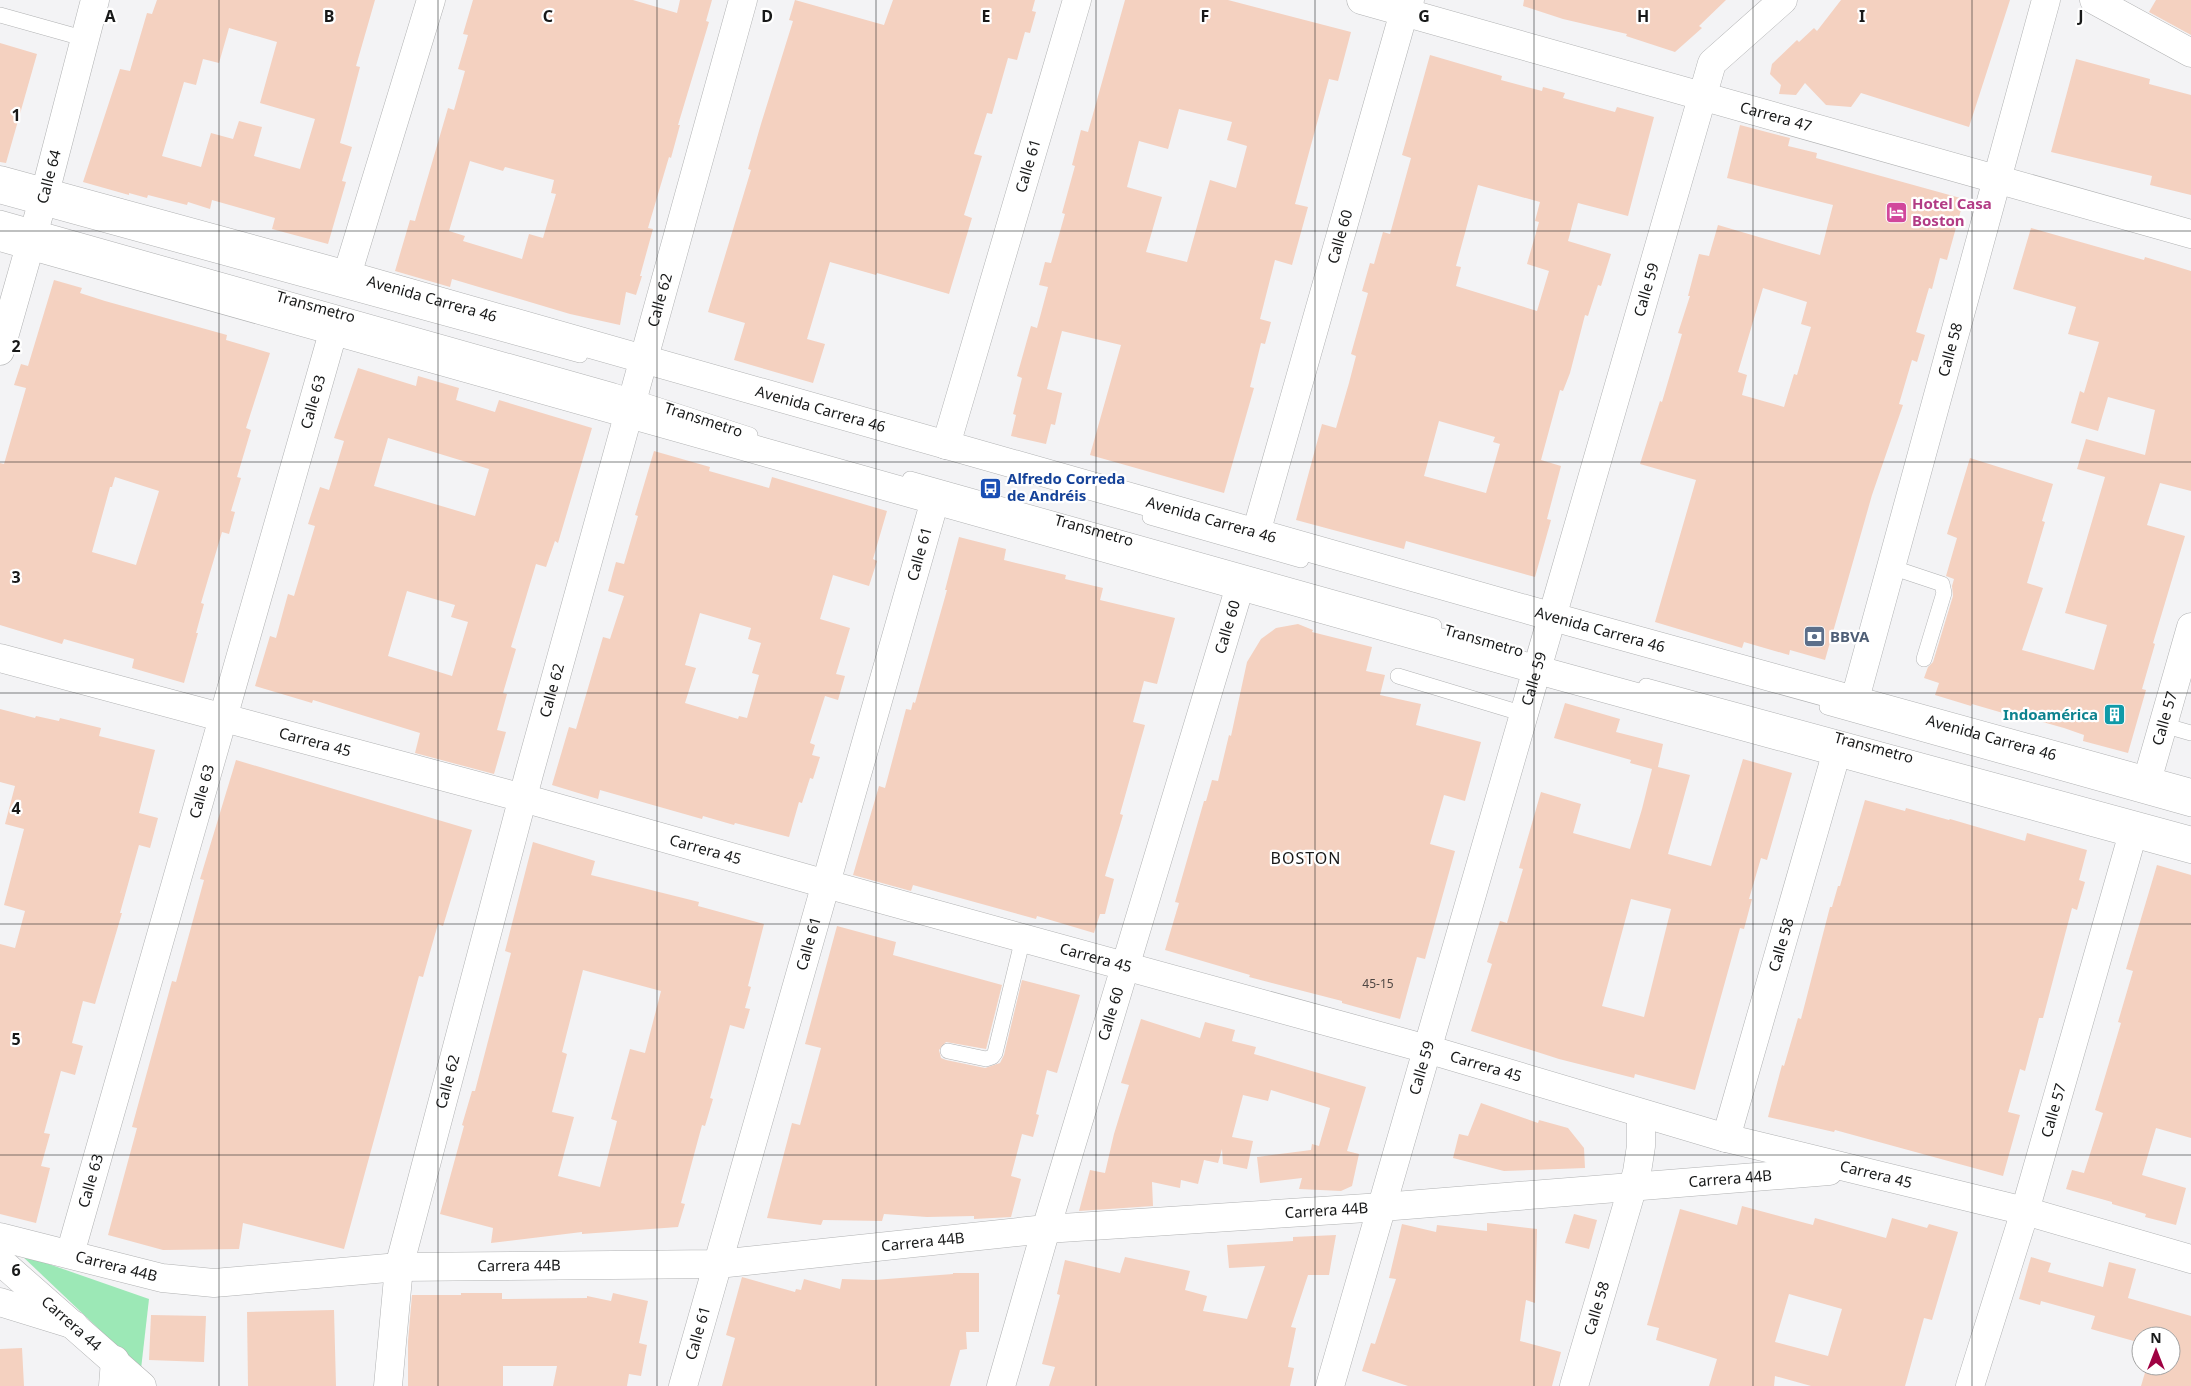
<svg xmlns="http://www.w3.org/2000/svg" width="2191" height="1386" font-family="'Noto Sans',sans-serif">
	<rect width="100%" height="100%" fill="#f3f3f5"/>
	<path fill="#9ce8b6" d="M20 1254 149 1299 141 1369Z"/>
	<g fill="#f4d1c0" fill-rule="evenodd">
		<path d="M157 0H375L356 66 360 67 340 143 352 147 342 181 346 182 328 244 272 229 275 218 212 200 210 209 188 202 187 205 148 195 147 198 129 193V195L83 182 120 69 130 71 147 13 152 14ZM229 28 277 42 260 103 315 119 300 169 254 156 262 127 239 121 233 139 211 133 201 167 162 156 184 82 196 85 203 59 219 63Z"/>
		<path d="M473 0H633L677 13 680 0H712L706 21 709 22 678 125H680L671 158 669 157 648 228 653 229 640 276H642L636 295 626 292 620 325 570 314 452 279 450 287 395 271 410 220 415 221 448 108 454 110 465 71 458 69 468 35 463 34ZM470 161 503 171 505 167 554 180 551 193 556 194 543 238 529 234 522 259 463 241 465 236 449 231Z"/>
		<path d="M795 0 884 25 893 0H1035L1032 11 1036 12 1030 33 1025 32 1017 60 1008 58 992 114 987 113 974 154 982 156 964 215 972 218 949 294 877 273 876 275 830 262 807 339 825 344 813 383 734 360 745 323 708 312 751 170 748 169 761 124 793 21 789 20Z"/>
		<path d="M1125 0H1228L1351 32 1338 81 1329 79 1295 204 1308 207 1292 265 1275 260 1260 319 1271 322 1265 344 1261 343 1250 387 1254 388 1224 493 1090 455 1121 345 1062 331 1047 389 1062 393 1055 425 1051 424 1046 444 1011 436 1016 415 1013 414 1022 378 1017 376 1031 326 1037 328 1048 287 1039 285 1045 262 1051 263 1065 214 1062 213 1075 166 1072 165 1081 130 1088 132ZM1179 109 1232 122 1227 140 1247 146 1236 188 1210 180 1187 262 1146 252 1162 197 1127 187 1139 141 1168 149Z"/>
		<path d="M1524 0H1726L1699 26 1702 28 1675 52 1626 36 1627 34 1563 19 1523 6Z"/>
		<path d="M1841 0H2010L1969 127 1861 93 1851 107 1826 105 1805 83 1796 95 1779 94 1781 85 1770 74 1772 64 1797 40 1799 42 1814 28 1817 31Z"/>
		<path d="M2156 0H2191V35L2149 12Z"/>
		<path d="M0 43 37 54 6 163 0 162Z"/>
		<path d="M1430 55 1502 76 1501 80 1542 91 1543 87 1565 93 1563 98 1615 112 1617 107 1654 117 1628 216 1578 203 1568 241 1611 254 1601 286 1598 285 1588 316 1585 315 1570 373 1563 391 1560 390 1541 460 1561 466 1547 519 1551 520 1535 577 1406 541 1404 549 1296 520 1322 424 1336 428 1349 383 1356 356 1351 354 1368 293 1362 291 1370 263 1374 264 1383 232 1390 234 1411 158 1402 155ZM1478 185 1540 202 1535 221 1539 222 1527 264 1549 271 1537 311 1456 286 1461 267 1456 266ZM1439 421 1495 437 1493 442 1500 444 1486 493 1424 476Z"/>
		<path d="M2076 59 2150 79 2149 84 2191 95V195L2150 185 2152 176 2051 152Z"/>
		<path d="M1740 125 1790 138 1788 146 1817 153 1816 158 1964 199 1947 260 1940 258 1932 289 1929 288 1916 332 1925 335 1917 362 1912 360 1899 404 1903 405 1872 495 1825 660 1790 650 1789 655 1744 642 1742 648 1655 622 1696 480 1640 464 1660 401 1662 402 1682 334 1678 333 1690 296H1688L1699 254 1709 256 1718 225 1820 255 1833 205 1727 178ZM1763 288 1807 302 1801 324 1811 327 1797 375 1794 374 1784 407 1742 395 1747 375 1738 372Z"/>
		<path d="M2031 228 2144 260 2145 257 2191 271V491L2160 483 2147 525 2185 536 2153 643 2155 644 2142 689 2146 690 2128 753 2083 741 2084 735 2064 728 2004 711 2003 713 1972 704 1971 706 1935 695 1939 683 1924 678 1928 667 1933 662 1953 596 1952 586 1954 579 1946 576 1957 538 1947 534 1970 458 2053 484 2042 521 2045 522 2027 583 2043 588 2022 650 2094 670 2107 625 2065 613 2105 477 2077 469 2086 439 2145 455 2155 410 2108 397 2098 431 2071 423 2080 391 2084 393 2099 342 2068 334 2076 307 2013 289Z"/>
		<path d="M54 280 82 288 80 293 105 301 227 335 226 340 270 353 246 428 251 430 237 477 241 478 231 511 235 512 229 534 222 532 201 603 204 604 196 633H198L184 683 132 668 134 659 64 639 62 644 0 625V463L4 464 26 388 14 385 21 364 28 366ZM115 477 159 491 136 565 92 552 110 487H112Z"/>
		<path d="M358 368 416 386 418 376 459 388 456 400 495 412 499 400 592 428 558 543 555 541 546 567 536 564 511 647 516 649 503 693 507 694 497 730 506 732 494 774 415 753 420 733 313 700 312 703 255 686 270 636 276 638 288 594 294 596 315 526 308 524 320 487 329 490 344 441 334 438ZM388 438 489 469 475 516 374 486ZM407 591 455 605 451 617 468 622 452 676 388 656Z"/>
		<path d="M654 451 710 467 709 471 769 488 772 477 887 511 873 559 877 561 869 586 833 575 820 619 850 628 836 674 845 676 838 700 825 696 810 743 815 745 812 755 820 757 813 779 810 778 802 803 799 802 789 837 735 823 734 825 703 816 702 819 600 790 598 799 552 785 569 727 576 729 603 637 610 639 624 596 608 591 616 562 624 564 638 516 635 515ZM700 613 751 628 748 639 761 643 752 673 759 675 747 718 739 716 738 719 685 703 696 668 685 665Z"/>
		<path d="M959 537 1006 549 1004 560 1066 575 1065 579 1103 588 1100 600 1175 618 1157 684 1144 681 1133 722 1145 725 1120 814 1123 815 1105 876 1114 879 1105 914H1100L1094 933 1037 916 1036 919 913 885 911 891 853 875 879 786 885 788 906 709 911 710 913 702 915 703 947 590H945Z"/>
		<path d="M1298 624 1313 630 1312 632 1372 647 1366 671 1385 675 1380 695 1421 704 1416 725 1481 742 1465 801 1444 795 1430 844 1455 851 1425 959 1417 957 1400 1019 1342 1003V1001L1249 977 1250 975 1165 950 1179 903 1175 902 1204 801H1206L1212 780 1218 781 1229 735 1231 736 1247 662 1261 639 1276 628Z"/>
		<path d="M1565 703 1620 719 1616 732 1663 744 1658 767 1690 775 1668 854 1711 866 1743 759 1792 773 1767 860 1761 858 1749 899H1752L1744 929 1740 928 1695 1090 1635 1074 1634 1078 1559 1059 1471 1031 1492 964 1487 962 1500 921 1507 923 1523 869 1519 868 1541 792 1581 804 1573 833 1630 849 1642 809 1652 769 1630 763 1631 760 1554 738ZM1631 899 1671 909 1644 1017 1602 1006Z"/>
		<path d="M0 709 35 718 36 716 59 721 60 718 101 728 99 736 155 750 139 813 158 818 150 848 139 845 120 913H122L95 1004 83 1001 72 1043 83 1046 75 1075 61 1071 44 1133 50 1134 41 1166 50 1168 36 1223 0 1214V944L15 948 25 911 4 905 24 829 5 824 15 786 0 782Z"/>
		<path d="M236 760 472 830 443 926 438 924 423 977 419 976 344 1249 243 1223 239 1249 163 1250 108 1235 137 1128 132 1127 172 981 176 982 204 880 200 879Z"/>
		<path d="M1865 800 1905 811 1906 808 1949 820 1950 819 2025 841 2027 833 2087 850 2079 880 2085 882 2077 910 2072 908 2043 1018H2039L2025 1071 2020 1069 2008 1112 2020 1115 2003 1176 1835 1130 1834 1132 1768 1117 1782 1065 1784 1066 1798 1018 1801 1019 1830 907H1832L1838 886H1840Z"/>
		<path d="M533 842 595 861 591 875 699 902 698 906 764 924 748 986 751 987 745 1008 750 1009 744 1029 730 1025 710 1098 713 1099 705 1126 702 1125 681 1203 685 1204 678 1227 582 1234V1232L491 1243 493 1228 440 1214 464 1126 462 1125 472 1091H475L511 953 505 951ZM583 970 661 991 645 1053 630 1049 611 1119 617 1121 600 1187 558 1176 574 1117 552 1112 567 1054 562 1052Z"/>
		<path d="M2157 865 2191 875V1138L2156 1128 2142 1175 2186 1188 2176 1225 2145 1217 2146 1214 2112 1204V1202L2066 1189 2072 1170 2084 1173 2103 1113 2095 1110 2121 1023 2118 1022 2133 971 2126 969Z"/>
		<path d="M837 926 896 942 893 955 1002 985 986 1049 946 1042 939 1050 941 1058 946 1060 985 1068 1000 1063 1004 1055 1022 980 1080 995 1057 1073 1047 1070 1036 1114 1039 1115 1033 1137 1022 1134 1011 1176 1021 1179 1011 1217 974 1219V1216L927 1217 884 1214 882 1221 823 1220 821 1225 767 1218 792 1123 800 1125 821 1048 805 1044Z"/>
		<path d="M1141 1019 1200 1038 1205 1022 1235 1030 1232 1041 1256 1047 1254 1054 1366 1087 1347 1151 1359 1154 1352 1186 1341 1191 1299 1189 1302 1178 1260 1183 1257 1157 1311 1150 1312 1144 1319 1146 1330 1108 1271 1090 1268 1101 1243 1095 1232 1137 1253 1141 1247 1169 1223 1164 1222 1149 1218 1163 1204 1160 1198 1184 1181 1180 1180 1188 1152 1182 1153 1206 1079 1211 1090 1170 1105 1173 1114 1134 1129 1085 1121 1083Z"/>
		<path d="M1481 1103 1538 1123 1539 1120 1568 1128 1584 1148 1585 1168 1504 1171 1453 1158 1459 1134 1468 1136Z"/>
		<path d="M1742 1206 1813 1225 1815 1218 1886 1238 1892 1218 1927 1228 1929 1224 1958 1232 1932 1320 1924 1318 1905 1386H1811L1775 1376 1774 1386H1709L1717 1359 1656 1340 1659 1328 1647 1325 1680 1209 1737 1225ZM1789 1294 1842 1309 1828 1356 1775 1342Z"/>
		<path d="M1574 1214 1597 1220 1589 1249 1565 1243Z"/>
		<path d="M1487 1223 1537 1229 1535 1303 1526 1300 1520 1341 1561 1352 1552 1386H1408L1362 1371 1371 1343 1375 1344 1396 1279 1389 1278 1402 1224 1436 1232 1437 1225 1487 1231Z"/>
		<path d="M1336 1235 1329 1275H1308L1291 1327 1296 1328 1288 1367 1294 1368 1290 1386H1049L1055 1367 1042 1364 1060 1295 1057 1294 1065 1260 1120 1273 1125 1257 1190 1271 1185 1290 1207 1296 1203 1311 1247 1319 1265 1266 1229 1268 1227 1245 1293 1241V1237Z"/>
		<path d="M2031 1257 2051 1263 2048 1272 2103 1287 2109 1262 2136 1269 2128 1298 2191 1316V1386H2141L2147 1366H2171V1336H2141V1343L2091 1329 2095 1316 2041 1301 2040 1305 2019 1299Z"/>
		<path d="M953 1273H979V1332H966L967 1349 960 1350 950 1386H722L735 1338 726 1335 742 1277 795 1292 796 1289 801 1290 804 1279 840 1289 842 1279 874 1280 953 1274Z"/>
		<path d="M461 1293H502V1299L587 1298V1296L611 1301 613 1293 648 1301 639 1343 647 1345 641 1376 629 1374 627 1386H553L557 1366H503V1386H408V1341L412 1295H461Z"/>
		<path d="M334 1310 336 1386H248L247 1312Z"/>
		<path d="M151 1315 206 1316 204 1362 149 1360Z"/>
		<path d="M22 1348 24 1386H0V1349Z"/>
	</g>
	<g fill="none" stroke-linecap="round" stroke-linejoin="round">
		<defs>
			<g id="lane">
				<path d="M0 15 86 39"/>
				<path d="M0 196 580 355"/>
				<path id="s1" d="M0 218 614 391 750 435"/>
				<path id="s2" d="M910 479 1434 626"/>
				<path d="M1150 517 1301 560"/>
				<path d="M1891 567 1942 584 1944 593 1924 659"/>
				<path d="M1398 676 1524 714"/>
				<path id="s3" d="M1646 686 2191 834"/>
				<path d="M1827 707 2191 809"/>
				<path d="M2163 725 2191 733"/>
				<path d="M948 1051 986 1059 992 1057 995 1053 1023 938"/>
			</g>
			<g id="street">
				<path d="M347 275 431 0"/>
				<path id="s4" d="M0 351 45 193 95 0"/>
				<path id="s5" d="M946 445 1077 0"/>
				<path id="s6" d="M1256 533 1404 12 1410 0"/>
				<path id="s7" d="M0 658 523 798 826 884 1427 1049 1726 1138 2025 1211 2191 1259"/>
				<path id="s8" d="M1855 699 2046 0"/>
				<path id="s9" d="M2147 781 2191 627"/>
				<path id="s10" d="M1726 1138 1837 751"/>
				<path id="s11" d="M0 1237 162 1278 214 1283 399 1267 718 1264 1046 1229 1382 1207 1829 1171"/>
				<path id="s12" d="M70 1254 334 329"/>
				<path d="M0 1302 74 1325"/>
				<path d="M113 1386 115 1360"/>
				<path id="s13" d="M388 1386 399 1267 529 774 743 0"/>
				<path id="s14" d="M1001 1386 1046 1229 1240 586"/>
				<path id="s15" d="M1330 1386 1712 63 1783 0"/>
				<path id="s16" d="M1574 1386 1637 1172 1641 1146V1114"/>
				<path id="s17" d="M1970 1386 2025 1211 2133 833"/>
			</g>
			<g id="secondary">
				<path id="s18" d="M1361 0 2191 234"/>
				<path d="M2094 0 2191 53"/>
				<path id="s19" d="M0 1261 142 1386"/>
				<path id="s20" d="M683 1386 935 500"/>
			</g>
			<g id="primary">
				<path id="s21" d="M0 180 347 275 1571 622 2191 793"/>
				<path d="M0 237 1556 675 2191 849"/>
			</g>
		</defs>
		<use href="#lane" stroke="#b1b2b3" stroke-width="16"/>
		<use href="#street" stroke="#b1b2b3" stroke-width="29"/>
		<use href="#secondary" stroke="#b1b2b3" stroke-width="29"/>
		<use href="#primary" stroke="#b1b2b3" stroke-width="29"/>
		<use href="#lane" stroke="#fff" stroke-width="15"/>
		<use href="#street" stroke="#fff" stroke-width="28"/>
		<use href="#secondary" stroke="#fff" stroke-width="28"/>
		<use href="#primary" stroke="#fff" stroke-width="28"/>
	</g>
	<path fill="none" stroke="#181919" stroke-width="1" stroke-opacity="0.55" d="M219 0V1386M438 0V1386M657 0V1386M876 0V1386M1096 0V1386M1315 0V1386M1534 0V1386M1753 0V1386M1972 0V1386M0 231H2191M0 462H2191M0 693H2191M0 924H2191M0 1155H2191"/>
	<defs>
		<symbol id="hotel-square" viewBox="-11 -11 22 22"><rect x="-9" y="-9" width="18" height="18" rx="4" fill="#d1479c" stroke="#fff"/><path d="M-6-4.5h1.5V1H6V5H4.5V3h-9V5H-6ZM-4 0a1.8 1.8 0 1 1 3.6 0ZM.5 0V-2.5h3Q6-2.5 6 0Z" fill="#fff"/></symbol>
		<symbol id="bus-square" viewBox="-11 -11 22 22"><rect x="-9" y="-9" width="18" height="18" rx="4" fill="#1a4fb4" stroke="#fff"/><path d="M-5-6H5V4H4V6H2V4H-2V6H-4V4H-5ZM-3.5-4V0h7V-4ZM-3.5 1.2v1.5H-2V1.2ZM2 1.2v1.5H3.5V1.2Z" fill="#fff"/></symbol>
		<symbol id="bank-square" viewBox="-11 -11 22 22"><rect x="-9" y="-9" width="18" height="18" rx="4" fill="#5c6f8a" stroke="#fff"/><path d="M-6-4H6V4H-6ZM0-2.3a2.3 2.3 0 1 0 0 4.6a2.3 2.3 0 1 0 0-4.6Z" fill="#fff"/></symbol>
		<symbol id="building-square" viewBox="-11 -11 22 22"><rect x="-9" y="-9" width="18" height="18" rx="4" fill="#0f9aa8" stroke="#fff"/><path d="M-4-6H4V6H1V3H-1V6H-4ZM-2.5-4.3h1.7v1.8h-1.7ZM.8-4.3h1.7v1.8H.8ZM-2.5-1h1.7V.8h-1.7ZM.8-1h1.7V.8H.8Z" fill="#fff"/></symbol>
	</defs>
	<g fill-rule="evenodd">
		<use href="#hotel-square" x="1884" y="200" width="25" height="25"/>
		<use href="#bus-square" x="978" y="476" width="25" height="25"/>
		<use href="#bank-square" x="1802" y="624" width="25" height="25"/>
		<use href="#building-square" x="2102" y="702" width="25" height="25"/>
	</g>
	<g text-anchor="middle" stroke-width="4.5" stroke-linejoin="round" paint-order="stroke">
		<g font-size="12" fill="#4f4743">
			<text x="1378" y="988">45-15</text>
		</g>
		<g font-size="15" fill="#181919" stroke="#fff">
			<text dy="5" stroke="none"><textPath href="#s18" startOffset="431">Carrera 47</textPath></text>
			<text dy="5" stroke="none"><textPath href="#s5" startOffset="291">Calle 61</textPath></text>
			<text dy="5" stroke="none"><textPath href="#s4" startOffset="181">Calle 64</textPath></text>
			<text dy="5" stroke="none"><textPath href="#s6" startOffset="308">Calle 60</textPath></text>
			<text dy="5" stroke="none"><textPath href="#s15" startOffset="1141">Calle 59</textPath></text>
			<text dy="5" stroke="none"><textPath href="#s21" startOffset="448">Avenida Carrera 46</textPath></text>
			<text dy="5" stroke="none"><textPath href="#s13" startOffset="1121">Calle 62</textPath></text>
			<text dy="5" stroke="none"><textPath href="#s1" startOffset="328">Transmetro</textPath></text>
			<text dy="5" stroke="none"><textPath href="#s8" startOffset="362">Calle 58</textPath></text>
			<text dy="5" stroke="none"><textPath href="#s12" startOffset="886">Calle 63</textPath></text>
			<text dy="5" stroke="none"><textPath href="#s21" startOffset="852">Avenida Carrera 46</textPath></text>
			<text dy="5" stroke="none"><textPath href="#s1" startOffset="732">Transmetro</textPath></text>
			<text dy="5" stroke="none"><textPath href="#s21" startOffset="1258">Avenida Carrera 46</textPath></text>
			<text dy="5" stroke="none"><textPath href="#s2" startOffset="191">Transmetro</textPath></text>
			<text dy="5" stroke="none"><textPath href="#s20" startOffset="865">Calle 61</textPath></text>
			<text dy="5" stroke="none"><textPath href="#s14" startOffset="792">Calle 60</textPath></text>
			<text dy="5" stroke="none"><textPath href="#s21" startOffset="1662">Avenida Carrera 46</textPath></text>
			<text transform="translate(1484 641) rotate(16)" y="5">Transmetro</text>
			<text dy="5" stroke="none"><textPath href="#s15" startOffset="736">Calle 59</textPath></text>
			<text dy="5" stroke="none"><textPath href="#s13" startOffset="716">Calle 62</textPath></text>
			<text dy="5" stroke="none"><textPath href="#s9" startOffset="65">Calle 57</textPath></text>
			<text dy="5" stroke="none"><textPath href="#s21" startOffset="2068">Avenida Carrera 46</textPath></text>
			<text dy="5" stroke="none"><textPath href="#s7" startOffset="326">Carrera 45</textPath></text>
			<text dy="5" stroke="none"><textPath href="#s3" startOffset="236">Transmetro</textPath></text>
			<text dy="5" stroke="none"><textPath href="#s12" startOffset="481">Calle 63</textPath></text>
			<text dy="5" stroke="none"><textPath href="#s7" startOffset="731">Carrera 45</textPath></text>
			<text dy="5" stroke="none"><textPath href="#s20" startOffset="460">Calle 61</textPath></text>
			<text dy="5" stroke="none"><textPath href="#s10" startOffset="201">Calle 58</textPath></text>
			<text dy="5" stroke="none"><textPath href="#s7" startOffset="1136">Carrera 45</textPath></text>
			<text dy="5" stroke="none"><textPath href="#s14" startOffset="388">Calle 60</textPath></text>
			<text dy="5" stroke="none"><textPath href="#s7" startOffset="1541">Carrera 45</textPath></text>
			<text dy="5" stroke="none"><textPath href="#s15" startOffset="331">Calle 59</textPath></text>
			<text dy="5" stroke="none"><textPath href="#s13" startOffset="311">Calle 62</textPath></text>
			<text dy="5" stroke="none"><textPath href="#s17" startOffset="288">Calle 57</textPath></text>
			<text dy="5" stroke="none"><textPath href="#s7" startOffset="1946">Carrera 45</textPath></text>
			<text dy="5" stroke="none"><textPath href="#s11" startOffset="1740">Carrera 44B</textPath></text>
			<text dy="5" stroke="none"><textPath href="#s12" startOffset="76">Calle 63</textPath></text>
			<text dy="5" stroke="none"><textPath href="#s11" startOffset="1335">Carrera 44B</textPath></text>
			<text dy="5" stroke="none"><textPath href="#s11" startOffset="930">Carrera 44B</textPath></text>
			<text dy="5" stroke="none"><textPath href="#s11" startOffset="120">Carrera 44B</textPath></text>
			<text dy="5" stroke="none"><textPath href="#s11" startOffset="525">Carrera 44B</textPath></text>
			<text dy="5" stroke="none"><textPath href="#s16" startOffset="81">Calle 58</textPath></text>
			<text dy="5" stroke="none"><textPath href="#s19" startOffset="95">Carrera 44</textPath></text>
			<text dy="5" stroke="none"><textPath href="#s20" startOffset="55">Calle 61</textPath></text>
		</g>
		<g font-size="15" font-weight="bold" fill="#b23c85" stroke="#fff" text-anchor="start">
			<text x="1912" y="209">Hotel Casa<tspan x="1912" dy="17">Boston</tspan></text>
		</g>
		<g font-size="15" font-weight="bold" fill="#164399" stroke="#fff" text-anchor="start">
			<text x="1007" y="484">Alfredo Correda<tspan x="1007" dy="17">de Andréis</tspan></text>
		</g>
		<g font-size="15" font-weight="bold" fill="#4e5e75" stroke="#fff" text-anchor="start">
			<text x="1830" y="642">BBVA</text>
		</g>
		<g font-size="15" font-weight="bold" fill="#0d838f" stroke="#fff" text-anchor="end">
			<text x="2098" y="720">Indoamérica</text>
		</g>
		<g font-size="16" letter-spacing="1" fill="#181919" stroke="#fff">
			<text x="1306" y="864">BOSTON</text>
		</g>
	</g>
	<g font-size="16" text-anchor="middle" font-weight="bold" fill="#181919" stroke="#fff" stroke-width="4.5" stroke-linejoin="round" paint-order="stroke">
		<text x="110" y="22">A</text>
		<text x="329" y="22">B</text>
		<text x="548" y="22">C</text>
		<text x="767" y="22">D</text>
		<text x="986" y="22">E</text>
		<text x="1205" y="22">F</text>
		<text x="1424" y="22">G</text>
		<text x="1643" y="22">H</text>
		<text x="1862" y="22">I</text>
		<text x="2081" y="22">J</text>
		<text x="16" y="121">1</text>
		<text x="16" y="352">2</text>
		<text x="16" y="583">3</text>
		<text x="16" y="814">4</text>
		<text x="16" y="1045">5</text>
		<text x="16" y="1276">6</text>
	</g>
	<g transform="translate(2156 1351)"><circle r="24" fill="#ffffff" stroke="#a3a3a3"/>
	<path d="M0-4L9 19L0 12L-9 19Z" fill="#9f0142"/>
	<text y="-8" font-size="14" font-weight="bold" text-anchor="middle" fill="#181919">N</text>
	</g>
</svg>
